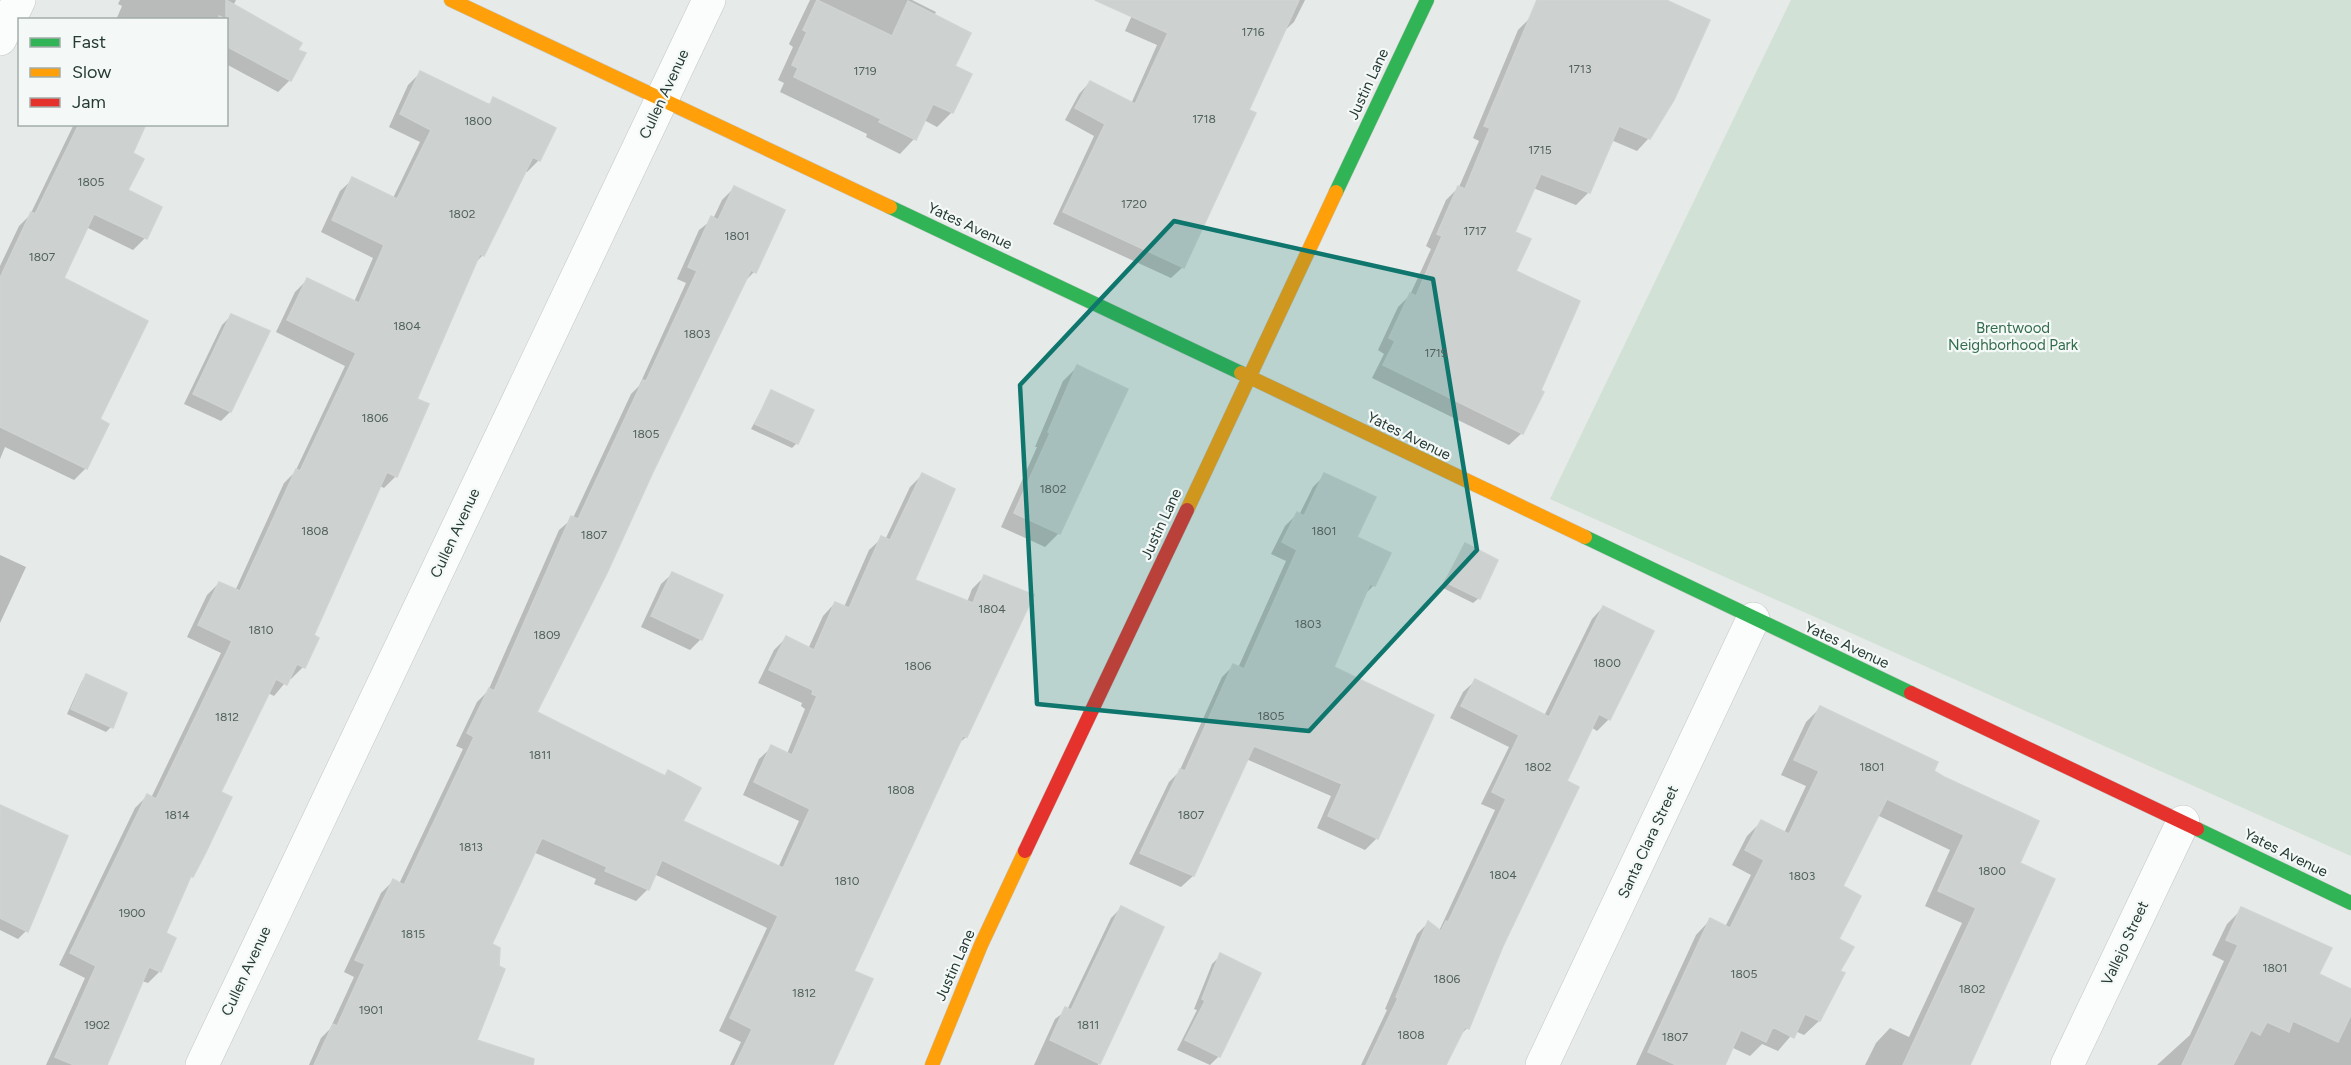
<svg xmlns="http://www.w3.org/2000/svg" width="2351" height="1065" font-family="Figtree,sans-serif">
	<rect width="100%" height="100%" fill="#e6eae8"/>
	<path fill="#d1e1d6" d="M1791 0H2351V856L1550 499Z"/>
	<g fill="#0003">
		<path d="M120 0H236L233 6 296 50 290 80 278 92 226 64V20H116L122 6 118 4Z"/>
		<path d="M810 0H912L936 12 934 16 953 66 952 112 937 127 924 120 914 139 900 154 866 137 867 134 780 92 784 83 778 80 793 47 789 44Z"/>
		<path d="M1139 0H1305L1294 22 1282 33 1247 110 1183 267 1171 278 1053 224 1094 136 1065 120 1079 94 1090 82 1131 104 1157 45 1125 31Z"/>
		<path d="M1541 0H1663L1649 138 1637 151 1611 140 1589 192 1576 205 1533 188 1513 232 1522 433 1509 445 1372 378 1384 354 1378 350 1398 307 1410 295 1431 249 1426 246 1446 200 1459 187 1479 141 1473 138 1518 30 1531 17Z"/>
		<path d="M420 73 488 105 494 99 539 160 527 172 524 171 483 255 474 264 415 399 396 476 384 488 380 486 312 636 303 667 291 679 289 678 274 696 268 693 219 793 192 876 187 881 164 934 160 971 148 983 142 981 105 1065H46L85 978 59 965 135 808 147 796 151 798 221 653 187 637 207 595 219 583 235 591 284 483 295 472 345 366 276 332 295 292 307 280 354 302 373 258 321 232 340 191 353 179 393 198 420 142 389 127 408 85Z"/>
		<path d="M74 124H145L131 154 126 191 145 238 133 250 86 227 63 279 98 420 86 468 74 480 5 447 0 459V266L19 226 30 215Z"/>
		<path d="M734 188 754 272 742 284 535 713 663 777 668 772 681 821 778 868 799 821 743 795 759 759 772 747 787 754 805 709 801 706 802 703 758 683 774 650 786 638 808 649 823 616 835 603 844 607 869 550 882 538 885 540 910 487 922 475 913 581 967 602 972 589 985 576 966 737 957 745 852 971 825 1065H730L741 1042 719 1031 767 928 654 874 648 889 636 901 594 884 596 879 533 852 490 945 465 1065H309L321 1038 330 1029 354 977 344 972 381 893 393 881 399 884 463 749 456 746 477 702 488 691 559 530 573 518 631 394 639 386 686 283 677 279 699 230 713 219 722 200Z"/>
		<path d="M231 316 230 412 221 421 184 404 222 325Z"/>
		<path d="M1077 367 1126 390 1059 533 1045 547 1001 527 1037 447H1035L1063 381Z"/>
		<path d="M771 392 797 443 792 448 751 429Z"/>
		<path d="M1325 475 1374 585 1364 595 1332 668 1432 715 1377 838 1365 850 1317 828 1331 796 1246 759 1193 876 1181 887 1129 864 1169 782 1179 772 1222 677 1233 666 1238 668 1286 561 1271 554 1285 526 1297 514 1299 515 1313 487Z"/>
		<path d="M1465 545 1479 598 1473 603 1441 587Z"/>
		<path d="M0 555 26 567 0 623Z"/>
		<path d="M672 574 701 639 690 650 641 627 661 584Z"/>
		<path d="M1603 607 1609 719 1597 731 1591 727 1565 782 1467 1028 1458 1038 1445 1065H1361L1387 1010 1385 1009 1417 934 1428 923 1439 931 1495 810 1481 804 1509 747 1450 718 1463 692 1475 681 1544 716 1592 619Z"/>
		<path d="M87 676 111 727 106 732 67 714 82 681Z"/>
		<path d="M1820 708 1932 772 2018 863 1968 1065H1865L1876 1043 1890 1028 1909 1037 1962 923 1925 906 1950 850 1877 815 1841 887 1837 940 1838 972 1843 974 1819 1021 1804 1035 1795 1031 1778 1051 1762 1044 1750 1056 1731 1047 1723 1065H1636L1696 935 1710 920 1725 927 1751 875 1732 865 1747 836 1762 821 1784 833 1806 786 1781 775 1806 722Z"/>
		<path d="M0 806 26 931 18 939 0 930Z"/>
		<path d="M1121 908 1162 927 1098 1065H1034L1055 1019 1067 1010 1111 918Z"/>
		<path d="M2242 909 2317 975 2351 991V1065H2157L2190 1035 2224 961 2212 955 2227 924Z"/>
		<path d="M1221 955 1219 1056 1210 1065 1177 1050 1197 1010 1194 1009 1212 964Z"/>
	</g>
	<g fill="#cdd1d0" stroke="#cfd3d1" stroke-width="1.5">
		<path d="M226 0 302 43 298 50 306 53 291 81 226 46V20H218L219 16 226 19Z"/>
		<path d="M817 0 892 36 908 1 971 33 955 66 972 74 953 113 933 104 916 140 879 122 881 119 794 77 798 68 792 65 807 32 803 30Z"/>
		<path d="M1095 0H1299L1249 110 1256 113 1184 268 1063 212 1105 124 1075 108 1090 81 1135 104 1168 33Z"/>
		<path d="M1537 0H1666L1710 20 1674 100 1650 139 1619 126 1590 193 1541 174 1515 232 1531 239 1516 271 1580 301 1541 390 1544 392 1523 434 1383 365 1395 341 1389 338 1410 293 1416 296 1442 236 1437 234 1458 186 1465 189 1490 128 1484 126Z"/>
		<path d="M420 71 490 105 493 97 556 128 540 161 533 157 484 256 480 254 417 399 429 404 397 477 387 472 314 635 319 638 305 668 297 664 287 685 276 679 221 792 232 797 206 852 193 877 191 876 166 933 176 938 161 972 149 967 107 1065H74L55 1057 96 966 70 953 147 794 156 799 232 641 198 625 219 582 240 591 296 469 300 471 356 353 287 320 307 278 359 303 384 245 332 220 352 177 397 199 431 130 400 114Z"/>
		<path d="M79 124H146L133 153 144 159 128 190 162 207 147 239 94 214 64 278 148 321 100 419 109 424 87 469 0 427V278L31 212 35 214Z"/>
		<path d="M734 186 785 210 756 273 751 270 653 472 607 573 537 712 665 776 668 770 701 788 683 821 783 868 810 809 754 782 771 745 792 755 817 696 812 694 813 690 769 670 786 636 814 650 835 602 849 608 881 536 890 540 922 473 955 489 915 580 973 603 984 575 1034 595 967 737 963 736 854 971 873 979 833 1065H735L752 1029 730 1018 778 916 662 860 649 890 605 871 607 867 542 838 492 944 500 948 499 966 505 969 477 1040 534 1059 533 1065H314L333 1024 337 1026 365 964 355 960 393 879 404 885 474 737 467 733 489 688 494 691 571 516 578 519 643 380 646 381 697 271 688 267 711 216 718 220Z"/>
		<path d="M231 314 270 331 231 412 193 394Z"/>
		<path d="M1077 365 1128 389 1060 534 1014 513 1050 433 1048 432Z"/>
		<path d="M771 390 814 410 798 444 755 424Z"/>
		<path d="M1324 473 1376 497 1357 537 1391 553 1375 586 1370 584 1334 667 1434 715 1378 839 1328 816 1342 784 1254 746 1194 876 1140 853 1180 769 1185 771 1233 664 1244 669 1297 550 1282 542 1297 512 1304 516Z"/>
		<path d="M1465 543 1498 560 1480 599 1445 582Z"/>
		<path d="M672 572 723 595 702 640 651 616Z"/>
		<path d="M1603 606 1654 631 1610 720 1599 714 1567 781 1579 787 1503 946 1469 1029 1465 1027 1446 1065H1366L1398 998 1396 997 1428 921 1441 931 1446 921 1448 922 1506 799 1492 792 1519 735 1461 706 1475 679 1549 717Z"/>
		<path d="M86 674 127 693 113 728 71 709Z"/>
		<path d="M1820 706 1938 762 1934 771 1944 777 2039 821 2020 863 2055 879 1970 1065H1903L1976 908 1938 891 1964 835 1887 799 1843 886 1861 896 1839 939 1854 947 1840 971 1845 973 1820 1021 1805 1014 1794 1038 1773 1027 1766 1042 1741 1030 1725 1065H1676L1648 1052 1710 918 1730 928 1764 860 1745 850 1761 820 1789 834 1819 771 1794 760Z"/>
		<path d="M0 805 68 836 28 932 0 918Z"/>
		<path d="M1121 906 1164 927 1100 1064 1050 1040 1065 1007 1071 1010Z"/>
		<path d="M2241 907 2332 948 2319 974 2351 989V1015L2338 1042 2293 1021 2289 1032 2267 1022 2260 1035 2251 1030 2233 1065H2182L2238 945 2226 940Z"/>
		<path d="M1220 953 1261 973 1220 1057 1185 1040 1205 1001 1202 999Z"/>
	</g>
	<g fill="none" stroke-linecap="round" stroke-linejoin="round">
		<defs>
			<g id="street">
				<path d="M0 39 19 0"/>
				<path d="M202 1065 709 0"/>
				<path d="M1542 1065 1753 619"/>
				<path d="M2067 1065 2183 822"/>
			</g>
			<g id="fast">
				<path d="M1336 192 1427 0"/>
				<path d="M890 207 1241 373"/>
				<path d="M1585 537 1911 693"/>
				<path d="M2197 829 2351 903"/>
			</g>
			<g id="slow">
				<path d="M451 0 890 207"/>
				<path d="M1241 373 1585 537"/>
				<path d="M1187 510 1336 192"/>
				<path d="M932 1065 981 945 1025 851"/>
			</g>
			<g id="jam">
				<path d="M1911 693 2197 829"/>
				<path d="M1025 851 1187 510"/>
			</g>
		</defs>
		<use href="#street" stroke="#c3c7c5" stroke-width="34"/>
		<use href="#fast" stroke="#c3c8c6" stroke-width="15"/>
		<use href="#slow" stroke="#c3c8c6" stroke-width="15"/>
		<use href="#jam" stroke="#c3c8c6" stroke-width="15"/>
		<use href="#street" stroke="#fbfcfc" stroke-width="33"/>
		<use href="#fast" stroke="#30b455" stroke-width="14"/>
		<use href="#slow" stroke="#ff9f0a" stroke-width="14"/>
		<use href="#jam" stroke="#e5322d" stroke-width="14"/>
	</g>
	<path fill="#0f766e" fill-opacity="0.2" stroke="#0f766e" stroke-width="4.5" stroke-linejoin="round" d="M1174 221 1433 279 1477 550 1309 731 1037 704 1020 385Z"/>
	<g text-anchor="middle" stroke-width="4.5" stroke-linejoin="round" paint-order="stroke">
		<g font-size="12" fill="#50615d">
			<text x="1253" y="36">1716</text>
			<text x="1580" y="73">1713</text>
			<text x="865" y="75">1719</text>
			<text x="1204" y="123">1718</text>
			<text x="478" y="125">1800</text>
			<text x="1540" y="154">1715</text>
			<text x="91" y="186">1805</text>
			<text x="1134" y="208">1720</text>
			<text x="462" y="218">1802</text>
			<text x="1475" y="235">1717</text>
			<text x="737" y="240">1801</text>
			<text x="42" y="261">1807</text>
			<text x="407" y="330">1804</text>
			<text x="697" y="338">1803</text>
			<text x="1436" y="357">1719</text>
			<text x="375" y="422">1806</text>
			<text x="646" y="438">1805</text>
			<text x="1053" y="493">1802</text>
			<text x="315" y="535">1808</text>
			<text x="1324" y="535">1801</text>
			<text x="594" y="539">1807</text>
			<text x="992" y="613">1804</text>
			<text x="1308" y="628">1803</text>
			<text x="261" y="634">1810</text>
			<text x="547" y="639">1809</text>
			<text x="1607" y="667">1800</text>
			<text x="918" y="670">1806</text>
			<text x="1271" y="720">1805</text>
			<text x="227" y="721">1812</text>
			<text x="540" y="759">1811</text>
			<text x="1538" y="771">1802</text>
			<text x="1872" y="771">1801</text>
			<text x="901" y="794">1808</text>
			<text x="177" y="819">1814</text>
			<text x="1191" y="819">1807</text>
			<text x="471" y="851">1813</text>
			<text x="1992" y="875">1800</text>
			<text x="1503" y="879">1804</text>
			<text x="1802" y="880">1803</text>
			<text x="847" y="885">1810</text>
			<text x="132" y="917">1900</text>
			<text x="413" y="938">1815</text>
			<text x="2275" y="972">1801</text>
			<text x="1744" y="978">1805</text>
			<text x="1447" y="983">1806</text>
			<text x="1972" y="993">1802</text>
			<text x="804" y="997">1812</text>
			<text x="371" y="1014">1901</text>
			<text x="97" y="1029">1902</text>
			<text x="1088" y="1029">1811</text>
			<text x="1411" y="1039">1808</text>
			<text x="1675" y="1041">1807</text>
		</g>
		<g font-size="15" fill="#263b36" stroke="#f4f9f7">
			<text transform="translate(1368 84) rotate(-65)" y="5">Justin Lane</text>
			<text transform="translate(664 94) rotate(-65)" y="5">Cullen Avenue</text>
			<text transform="translate(970 226) rotate(25)" y="5">Yates Avenue</text>
			<text transform="translate(1409 436) rotate(26)" y="5">Yates Avenue</text>
			<text transform="translate(1161 524) rotate(-65)" y="5">Justin Lane</text>
			<text transform="translate(455 533) rotate(-65)" y="5">Cullen Avenue</text>
			<text transform="translate(1847 645) rotate(25)" y="5">Yates Avenue</text>
			<text transform="translate(1648 842) rotate(-65)" y="5">Santa Clara Street</text>
			<text transform="translate(2286 853) rotate(26)" y="5">Yates Avenue</text>
			<text transform="translate(2125 943) rotate(-65)" y="5">Vallejo Street</text>
			<text transform="translate(955 965) rotate(-66)" y="5">Justin Lane</text>
			<text transform="translate(246 971) rotate(-65)" y="5">Cullen Avenue</text>
		</g>
		<g font-size="15" fill="#346d4d" stroke="#f4f9f7">
			<text x="2013" y="333">Brentwood<tspan x="2013" dy="17">Neighborhood Park</tspan></text>
		</g>
	</g>
	<rect x="18" y="18" width="210" height="108" fill="#f4f9f7" stroke="#a2adaa" stroke-width="1.5"/>
	<rect x="30" y="38" width="30" height="9" fill="#30b455" stroke="#a2adaa" stroke-width="1.5"/>
	<text x="72" y="48" font-size="18" fill="#263b36">Fast</text>
	<rect x="30" y="68" width="30" height="9" fill="#ff9f0a" stroke="#a2adaa" stroke-width="1.5"/>
	<text x="72" y="78" font-size="18" fill="#263b36">Slow</text>
	<rect x="30" y="98" width="30" height="9" fill="#e5322d" stroke="#a2adaa" stroke-width="1.5"/>
	<text x="72" y="108" font-size="18" fill="#263b36">Jam</text>
</svg>
